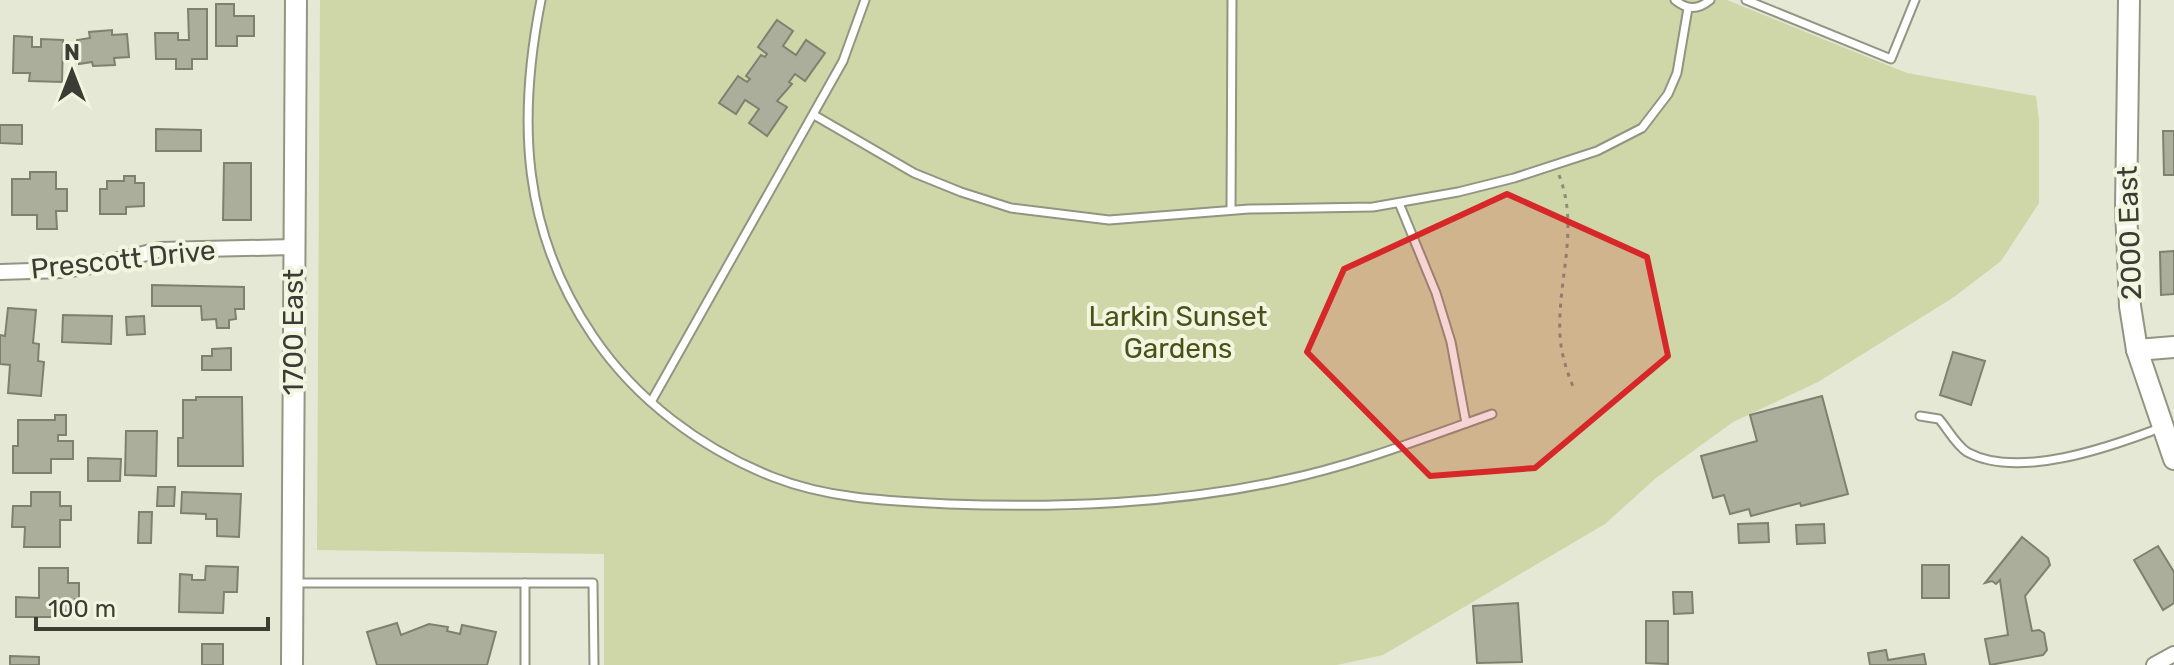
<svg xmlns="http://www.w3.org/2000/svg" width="2174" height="665" font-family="Rubik,sans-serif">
	<rect width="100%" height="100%" fill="#e4e8d4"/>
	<path fill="#cfd7a8" d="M320 0H1727L1907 73 2036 96 2039 120V203L2001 261 1954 297 1818 382 1733 422 1656 478 1605 524 1383 655 1337 665H604V554L317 550Z"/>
	<g fill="#aaae9a" stroke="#7e816f" stroke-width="2">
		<path d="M216 4H234V16H254V36H237V46H216Z"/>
		<path d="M188 9H207V59H192V69H176V59H156L155 33H178V40H189Z"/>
		<path d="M777 20 793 31 783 46 796 55 806 40 825 53 805 81 795 74 789 82 792 84 777 101 787 107 767 136 749 123 759 109 745 100 736 114 719 103 738 76 747 82 750 79 746 76 761 55 765 57 767 54 758 47Z"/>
		<path d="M112 30V35L127 34 129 57 114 58 115 65 93 66 92 62 79 64 77 40 90 38 89 32Z"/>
		<path d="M14 36 32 37V47H41V39L63 40 62 82 29 81 30 73H13Z"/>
		<path d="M0 125H22V144L0 143Z"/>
		<path d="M156 129 201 130V151H156Z"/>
		<path d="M2163 131H2174V175H2164Z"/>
		<path d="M224 163H251V220H223Z"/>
		<path d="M30 172H56V189H67V211H56L57 229H37V215H12V179H30Z"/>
		<path d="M124 176H135V183H144V206L126 207V214H100V189H107V181H124Z"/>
		<path d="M2174 251V294L2161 295 2160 252Z"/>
		<path d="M152 285 244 287V309H235L236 319 229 320V328H217L216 319 202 320 201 306H152Z"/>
		<path d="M8 308 36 310 33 343 39 344 38 361 44 362 41 396 8 393 10 365 0 364V335L5 336Z"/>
		<path d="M63 315 112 316 111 344 62 342Z"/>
		<path d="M144 316 145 334 127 335 126 317Z"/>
		<path d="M231 348V370H202V356H212V349Z"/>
		<path d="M1953 352 1985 361 1971 405 1940 395Z"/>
		<path d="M1822 396 1848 494 1801 506 1800 503 1751 516 1749 509 1730 514 1724 495 1713 498 1701 456 1757 441 1750 415Z"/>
		<path d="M196 397H242L243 466H178V438H183V400H196Z"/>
		<path d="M55 415H66V435H58V441H73V459H51V473H13V446H18V420H55Z"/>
		<path d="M126 431H157L156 476 125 475Z"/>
		<path d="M88 458 121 459 120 481H88Z"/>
		<path d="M158 487H175L174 506H157Z"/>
		<path d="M31 492H60V506H71V520H60V547H24L25 527H12L13 506H31Z"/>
		<path d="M182 492 241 494 239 537 217 536V519H206V514L181 513Z"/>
		<path d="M139 512H152L151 543H138Z"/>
		<path d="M1768 523 1769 542 1739 543 1738 524Z"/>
		<path d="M1824 524 1825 543 1797 544 1796 525Z"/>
		<path d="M2022 537 2048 558 2050 565 2025 596 2032 631 2039 630 2044 633 2047 650 2043 655 1990 665 1985 639 2008 635 2000 580 1996 584 1992 581 1985 583Z"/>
		<path d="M2158 546 2174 572V603L2163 610 2134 560Z"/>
		<rect x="1922" y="565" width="27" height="33"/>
		<path d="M206 566 238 567 237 592H224L223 613 179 612 180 574 192 575V580H205Z"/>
		<path d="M39 568H68V583H79V599H75V610H66V617H16V597L39 598Z"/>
		<path d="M1673 592H1692L1693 613 1674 614Z"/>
		<path d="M1518 603 1522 662 1477 663 1473 606Z"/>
		<path d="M1646 621H1668V664L1646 663Z"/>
		<path d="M397 623 401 635 429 624 448 627 447 631 460 634 462 625 496 632 487 665H377L367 632Z"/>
		<rect x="202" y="644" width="21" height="21"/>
		<path d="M1886 650 1888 660 1924 654 1926 665H1870L1868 653Z"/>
		<path d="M10 656 39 657V665H10Z"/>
	</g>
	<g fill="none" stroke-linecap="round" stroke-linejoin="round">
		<defs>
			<g id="lane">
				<path d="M541 0C517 121 522 232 593 336 636 400 702 449 773 477 829 499 889 501 948 504 1061 508 1173 504 1284 480 1355 465 1424 438 1492 414"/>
				<path d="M1675 0C1687 10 1698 10 1710 0"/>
				<path d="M1746 0 1891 59 1915 0"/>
				<path d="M814 115 914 173 961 192 1011 208 1109 220 1249 209 1373 207 1458 192 1514 178 1597 151 1642 128 1668 94 1677 73 1688 8"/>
				<path d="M1399 203 1436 293 1451 342 1466 423"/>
				<path d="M1231 210 1232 0"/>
				<path d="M651 402 843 61 865 0"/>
				<path d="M1920 416 1939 419C1947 428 1956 445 1967 452 2018 480 2110 447 2160 428"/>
				<path d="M295 583H593L594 665"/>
				<path d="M525 583V665"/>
			</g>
			<g id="street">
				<path d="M0 272 63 270 98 265 159 250 294 247"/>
				<path d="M2154 665 2174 654"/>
			</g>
			<g id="secondary">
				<path d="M2129 0 2126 208 2130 306 2137 350 2174 459"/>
				<path d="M2137 350 2174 347"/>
				<path d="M292 665 296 0"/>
			</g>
		</defs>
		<use href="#lane" stroke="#919582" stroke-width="11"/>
		<use href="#street" stroke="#919582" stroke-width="18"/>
		<use href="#secondary" stroke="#919582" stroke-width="24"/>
		<path stroke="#8b8d7f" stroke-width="3" stroke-dasharray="4 6" stroke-linecap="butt" d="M1559 175C1580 228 1557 281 1560 335 1561 354 1567 372 1574 389"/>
		<use href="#lane" stroke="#fff" stroke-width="7"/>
		<use href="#street" stroke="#fff" stroke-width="14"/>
		<use href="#secondary" stroke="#fff" stroke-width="20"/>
	</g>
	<path fill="#d62828" fill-opacity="0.2" stroke="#d62828" stroke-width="6" stroke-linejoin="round" d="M1507 194 1647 257 1668 356 1535 468 1430 476 1307 352 1344 269Z"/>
	<g text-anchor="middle" stroke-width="8" stroke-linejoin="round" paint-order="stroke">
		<g font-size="28" fill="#3b3d34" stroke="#f2f6e1">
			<text transform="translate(2129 233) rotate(-92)" y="10">2000 East</text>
			<text transform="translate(123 259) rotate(-6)" y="10">Prescott Drive</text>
			<text transform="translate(293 332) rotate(-90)" y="10">1700 East</text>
		</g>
		<g font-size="28" fill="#4a5117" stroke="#f2f6e1">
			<text x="1178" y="326">Larkin Sunset<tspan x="1178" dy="32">Gardens</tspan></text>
		</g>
	</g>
	<g transform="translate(72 72)" stroke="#f2f6e1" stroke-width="6" paint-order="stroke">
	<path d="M0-6L14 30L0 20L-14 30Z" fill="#3b3d34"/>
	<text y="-12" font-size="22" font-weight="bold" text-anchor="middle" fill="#3b3d34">N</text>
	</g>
	<path d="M36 617v12h232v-12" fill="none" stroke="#3b3d34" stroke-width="4"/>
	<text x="48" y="617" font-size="24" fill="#3b3d34" stroke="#f2f6e1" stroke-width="6" paint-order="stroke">100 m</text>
</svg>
